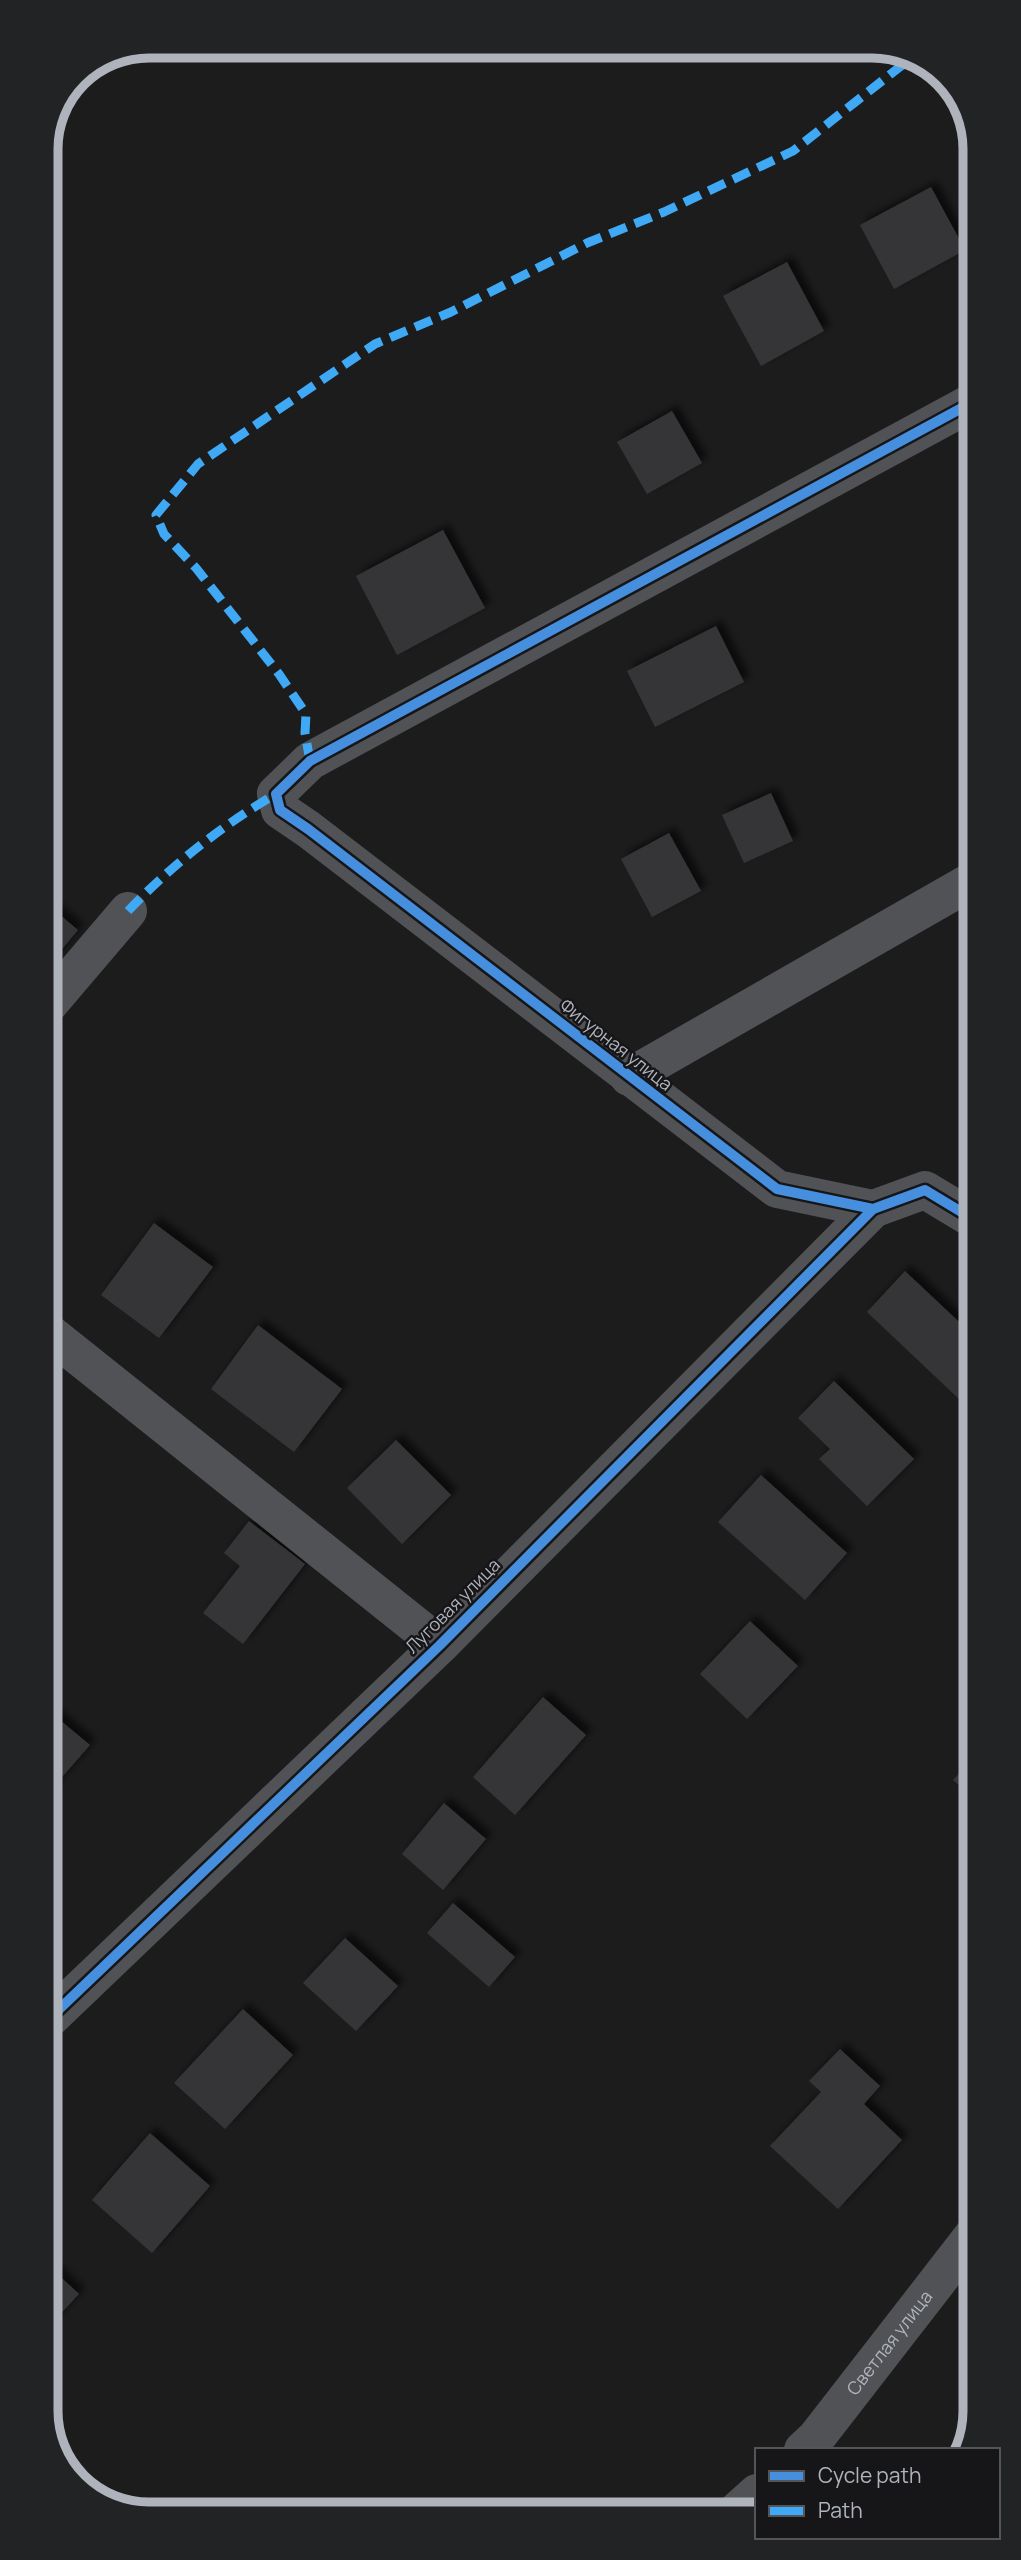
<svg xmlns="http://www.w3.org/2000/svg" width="1021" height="2560" font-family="Manrope,sans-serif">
	<defs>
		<filter id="shadow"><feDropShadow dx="6" dy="-6" stdDeviation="3.5" flood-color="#0009"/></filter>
	</defs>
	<rect width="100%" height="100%" fill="#1c1c1c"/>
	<g fill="#363637" filter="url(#shadow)">
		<path d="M931 187 965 250 894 289 860 225Z"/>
		<path d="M787 262 824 331 761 366 723 296Z"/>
		<path d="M672 411 702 463 647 494 617 442Z"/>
		<path d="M443 530 485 608 397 655 356 576Z"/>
		<path d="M716 626 744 682 655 727 627 671Z"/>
		<path d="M771 793 793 841 744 863 722 815Z"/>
		<path d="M669 833 701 891 652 917 621 859Z"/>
		<path d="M47 904 78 930 52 961 70 978 48 1005Z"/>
		<path d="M154 1223 213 1267 159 1338 101 1295Z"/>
		<path d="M905 1271 973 1335V1386L960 1400 867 1312Z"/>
		<path d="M258 1325 342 1389 294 1452 211 1389Z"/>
		<path d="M834 1381 914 1459 867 1506 819 1459 830 1449 798 1418Z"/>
		<path d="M396 1440 451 1495 402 1544 347 1488Z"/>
		<path d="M761 1475 847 1553 805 1600 718 1522Z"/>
		<path d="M249 1521 305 1564 243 1644 203 1613 240 1566 224 1553Z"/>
		<path d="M750 1621 798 1666 747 1719 700 1674Z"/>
		<path d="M543 1697 586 1735 515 1815 473 1777Z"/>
		<path d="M49 1711 90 1745 49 1792Z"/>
		<path d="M974 1756V1798L953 1780Z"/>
		<path d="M444 1803 486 1839 443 1890 402 1854Z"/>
		<path d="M453 1903 515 1957 489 1987 427 1933Z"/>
		<path d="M345 1938 398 1986 356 2031 303 1983Z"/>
		<path d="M243 2009 293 2055 225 2129 174 2083Z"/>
		<path d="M840 2049 880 2086 864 2104 902 2140 838 2209 770 2146 821 2092 809 2081Z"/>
		<path d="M150 2133 210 2186 152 2253 92 2200Z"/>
		<path d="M50 2267 79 2294 51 2324Z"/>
		<path d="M974 2415 963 2450H957L961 2445 954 2438Z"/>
	</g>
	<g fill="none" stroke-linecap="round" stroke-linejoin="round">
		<g stroke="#515255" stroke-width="38">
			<path d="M971 403 310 761 276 794 280 810 308 829 777 1189 873 1209 925 1190 973 1219"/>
			<path d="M48 1005 128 911"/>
			<path d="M629 1077 972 881"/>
			<path d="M48 1332 440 1645"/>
			<path d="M50 2018 440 1645 873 1209"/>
			<path id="s1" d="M803 2450 816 2438 975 2233"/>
			<path d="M738 2510 757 2493"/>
		</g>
		<g stroke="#3fa9f5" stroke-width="9" stroke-dasharray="18 9" stroke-linecap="butt">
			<path d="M310 761 305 733 306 714 279 674 196 568 164 534 156 515 198 464 375 344 451 312 587 243 664 212 793 151 901 66 914 59"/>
			<path d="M128 911C172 865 221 826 276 794"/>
		</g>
		<defs>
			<g id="cycleway">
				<path d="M971 403 310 761 276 794 280 810 308 829 777 1189 873 1209 925 1190 973 1219"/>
				<path d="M50 2018 440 1645 873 1209"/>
			</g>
		</defs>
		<use href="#cycleway" stroke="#161618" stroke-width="15"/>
		<use href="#cycleway" stroke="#468fdf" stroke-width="10"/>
	</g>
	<g text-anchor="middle" stroke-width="5" stroke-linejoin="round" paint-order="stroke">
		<g font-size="18" fill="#afb3bb" stroke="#161618">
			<text transform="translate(616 1045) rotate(38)" y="6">Фигурная улица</text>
			<text transform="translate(453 1606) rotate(-45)" y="6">Луговая улица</text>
			<text dy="6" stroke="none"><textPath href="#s1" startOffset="138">Светлая улица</textPath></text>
		</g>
	</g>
	<path d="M0 0H1021V2560H0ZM149 58H872A91 91 0 0 1 963 149V2411A91 91 0 0 1 872 2502H149A91 91 0 0 1 58 2411V149A91 91 0 0 1 149 58Z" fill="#222325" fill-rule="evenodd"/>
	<path fill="none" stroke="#afb3bb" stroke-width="9" d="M149 58H872A91 91 0 0 1 963 149V2411A91 91 0 0 1 872 2502H149A91 91 0 0 1 58 2411V149A91 91 0 0 1 149 58Z"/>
	<rect x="755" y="2448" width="245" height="91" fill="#161618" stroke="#535559" stroke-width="2"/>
	<rect x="769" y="2471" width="35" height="10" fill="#468fdf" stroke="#535559" stroke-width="2"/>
	<text x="818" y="2483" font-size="21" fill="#afb3bb">Cycle path</text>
	<rect x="769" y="2506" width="35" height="10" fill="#3fa9f5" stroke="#535559" stroke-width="2"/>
	<text x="818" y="2518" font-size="21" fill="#afb3bb">Path</text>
</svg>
